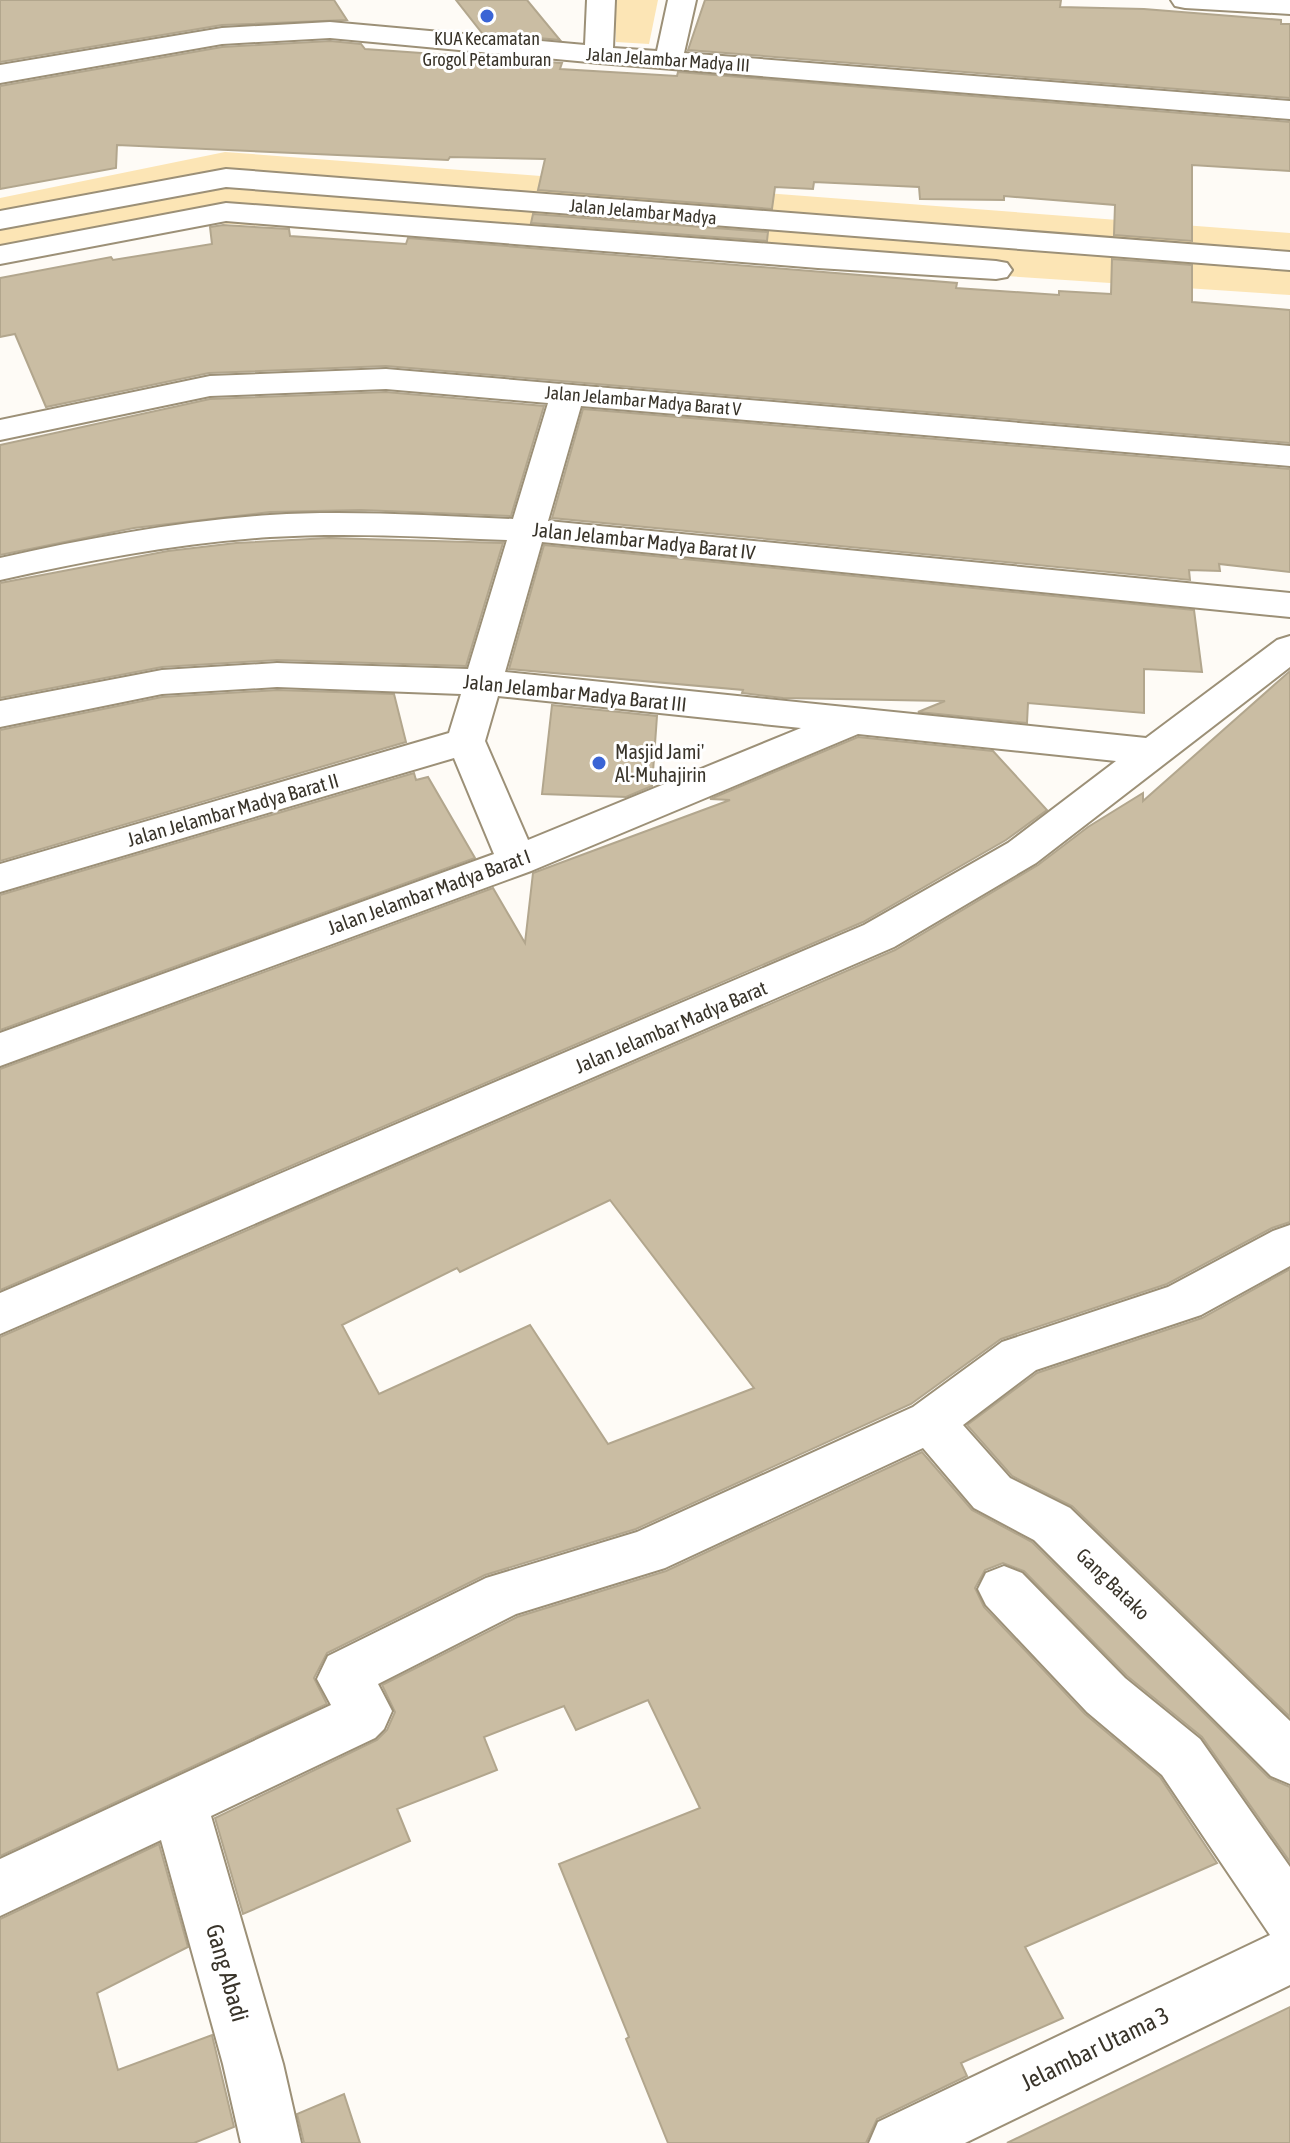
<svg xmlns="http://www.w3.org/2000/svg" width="1290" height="2143" font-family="'Asap Condensed',sans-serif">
	<rect width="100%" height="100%" fill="#fefbf6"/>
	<g fill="#fce5b5">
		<path d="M614 0H658L649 44 616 42Z"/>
		<path d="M225 152 1290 233V295L215 223 0 264V198Z"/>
	</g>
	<g fill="#cabda3" stroke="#b2a68d" stroke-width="2" fill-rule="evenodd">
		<path d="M0 0H334L347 20 222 25 0 62Z"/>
		<path d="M456 0H527L560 40 482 33Z"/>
		<path d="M705 0H1061L1060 7 1144 9 1281 20V24H1290V98L688 50Z"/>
		<path d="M330 41 361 44 365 49 562 63 560 69 677 76 678 72 1290 122V171L1192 165V241L1114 235 1115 205 1004 196V200L920 199 919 187 814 182 813 189 775 187 772 209 538 190 545 159 450 157 448 160 117 145 116 168 0 189V86L222 47Z"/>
		<path d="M533 214 768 232 767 241 531 223Z"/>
		<path d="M223 225 289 229 290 236 406 244 408 238 957 283 956 288 1059 295V291L1111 294 1112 259 1192 265V302L1290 310V443L386 366 209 373 46 407 15 334 0 337V278L111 257 113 260 212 244 210 227Z"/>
		<path d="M386 392 544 406 511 516 361 510 270 512 134 528 0 555V445L210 399Z"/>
		<path d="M583 409 1290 469V572L1219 564 1220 571 1189 570 1190 580 552 518Z"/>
		<path d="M329 538 503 543 466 666 277 660 162 667 0 698V583L168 551 236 543Z"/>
		<path d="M544 545 1194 610 1202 672 1144 669V713L1028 703 1027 723 918 712 945 701 783 698 742 693 743 690 509 669Z"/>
		<path d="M1290 671V1222L1272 1228 1167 1284 1001 1339 911 1404 636 1529 485 1575 327 1653 314 1678 327 1704 0 1856V1337L895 950 1038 865 1088 827 1143 793V801ZM610 1200 754 1388 608 1444 530 1325 379 1394 342 1325 457 1268 460 1272Z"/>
		<path d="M277 690 394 694 406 742 0 861V730L162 697Z"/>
		<path d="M552 705 657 716 652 786 626 797 542 794Z"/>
		<path d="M858 737 993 751 1047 810 1006 840 863 922 0 1290V1069L493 888 525 943 533 873 730 800 710 799Z"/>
		<path d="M414 773 416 780 428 777 475 858 0 1030V895Z"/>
		<path d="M1290 1269V1717L1072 1506 1012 1476 967 1425 1037 1373 1202 1318Z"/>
		<path d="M922 1452 972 1510 1032 1542 1269 1778 1290 1787V1862L1202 1737 1127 1676 1024 1571 1003 1563 985 1570 975 1588 984 1607 1085 1714 1160 1777 1217 1863 1025 1947 1063 2018 961 2063 967 2076 877 2119 866 2143H668L626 2039 629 2037 559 1864 700 1808 648 1700 576 1730 564 1706 484 1737 497 1770 397 1809 410 1841 243 1914 215 1818 377 1740 387 1730 395 1712 382 1685 517 1617 666 1571Z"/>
		<path d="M159 1844 188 1947 97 1993 118 2070 212 2035 234 2127 194 2143H0V1919Z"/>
		<path d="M1290 2007V2143H1007Z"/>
		<path d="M344 2094 360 2143H304L297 2114Z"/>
	</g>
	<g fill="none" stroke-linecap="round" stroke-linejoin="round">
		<defs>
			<g id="minor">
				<path d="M587 0H615L613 48 657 51 668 0H696L684 53 1290 101V119L599 63 330 38 222 44 0 83V65L222 28 330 22 585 45Z"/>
				<path d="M1171 0H1290V14L1185 8 1175 6Z"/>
				<path d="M226 169 1290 252V270L226 187 0 229V211Z"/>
				<path d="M226 203 996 261 1007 263 1012 270 1007 277 996 279 818 268 226 221 0 264V246Z"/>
				<path d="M386 369 1290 446V466L581 406 548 521 1290 593V617L542 542 505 672 1146 738 1277 640 1290 636V667L1036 863 894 947 0 1334V1293L864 925 1008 843 1116 761 858 734 531 871 0 1066V1033L494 854 454 758 0 892V864L449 733 461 694 277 687 162 694 0 727V701L162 670 277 663 468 669 507 540C428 537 349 532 270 537 178 543 89 560 0 580V558C89 538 179 521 270 515 351 510 432 516 513 519L548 403 386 389 210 396 0 440V420L210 376ZM498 696 801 728 528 840 485 741Z"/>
				<path d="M1290 1225V1266L1201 1315 1036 1370 963 1425 1010 1478 1070 1508 1290 1721V1784L1271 1776 1034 1540 974 1508 923 1448 665 1568 516 1614 378 1684 392 1711 384 1729 375 1738 211 1816 283 2064 301 2143H241L223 2064 161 1840 0 1916V1859L331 1705 317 1679 328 1656 486 1578 637 1532 913 1407 1002 1342 1168 1287 1273 1231Z"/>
				<path d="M1004 1566 1022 1573 1125 1678 1200 1739 1290 1867V1985L965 2143H869L878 2122 1270 1935 1162 1775 1087 1712 986 1605 978 1589 986 1573Z"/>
			</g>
		</defs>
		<use href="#minor" stroke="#9c9077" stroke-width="4"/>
		<use href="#minor" fill="#fff" fill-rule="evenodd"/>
	</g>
	<g fill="#3a64d5" stroke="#fff" stroke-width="3">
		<circle cx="487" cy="16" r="8"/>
		<circle cx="599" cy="763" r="8"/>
	</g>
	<g text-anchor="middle" stroke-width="6" stroke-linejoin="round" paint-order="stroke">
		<g font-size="18" fill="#39342a" stroke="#fff">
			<text x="487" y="45">KUA Kecamatan<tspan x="487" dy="21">Grogol Petamburan</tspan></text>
		</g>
		<g font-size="18" fill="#39342a" stroke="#fff">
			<text transform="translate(668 60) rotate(4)" y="6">Jalan Jelambar Madya III</text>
			<text transform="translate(643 212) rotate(5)" y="6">Jalan Jelambar Madya</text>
			<text transform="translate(643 401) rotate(5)" y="6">Jalan Jelambar Madya Barat V</text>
		</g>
		<g font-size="20" fill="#39342a" stroke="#fff">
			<text transform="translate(644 541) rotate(6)" y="7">Jalan Jelambar Madya Barat IV</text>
			<text transform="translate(575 693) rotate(6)" y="7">Jalan Jelambar Madya Barat III</text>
			<text transform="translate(233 810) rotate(-16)" y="7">Jalan Jelambar Madya Barat II</text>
			<text transform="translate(429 892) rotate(-20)" y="7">Jalan Jelambar Madya Barat I</text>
			<text transform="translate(671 1027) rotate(-23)" y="7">Jalan Jelambar Madya Barat</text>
			<text transform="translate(1113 1584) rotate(44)" y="7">Gang Batako</text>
		</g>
		<g font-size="20" fill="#39342a" stroke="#fff" text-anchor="start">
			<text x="615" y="759">Masjid Jami'<tspan x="615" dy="23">Al-Muhajirin</tspan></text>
		</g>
		<g font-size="24" fill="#39342a" stroke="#fff">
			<text transform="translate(227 1973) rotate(74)" y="8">Gang Abadi</text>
			<text transform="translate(1095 2049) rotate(-26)" y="8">Jelambar Utama 3</text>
		</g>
	</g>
</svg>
